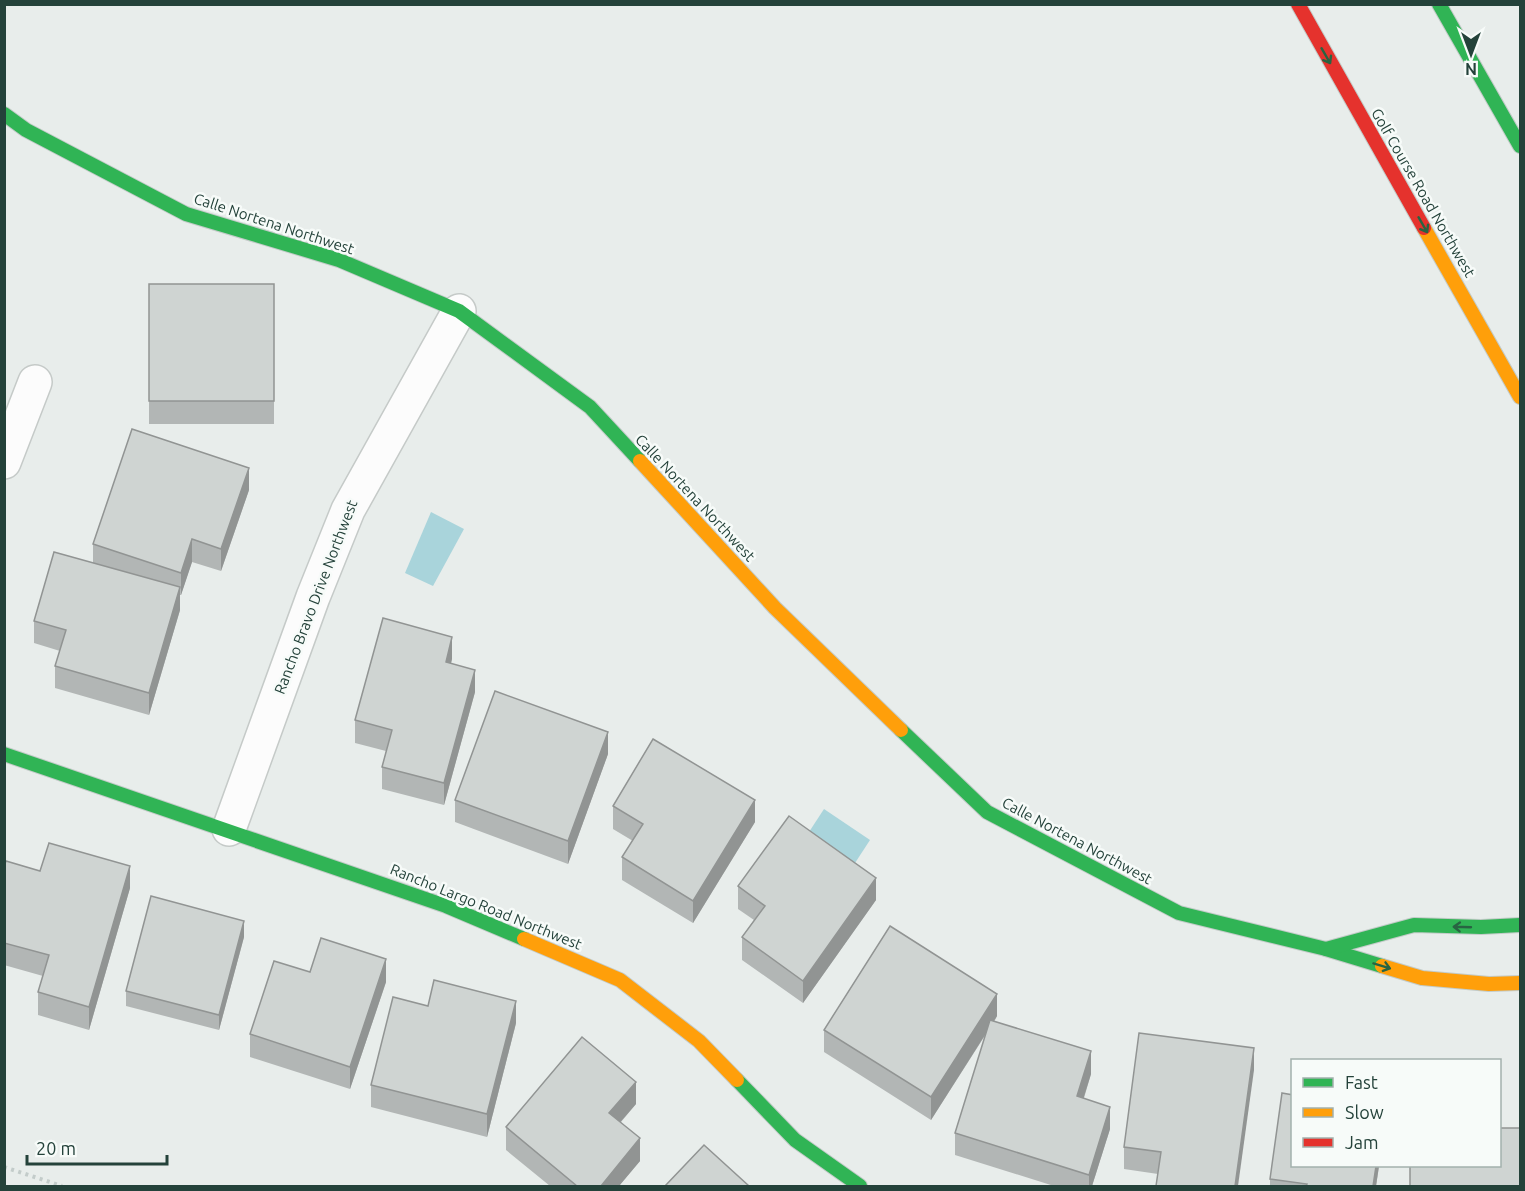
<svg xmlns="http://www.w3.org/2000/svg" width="1525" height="1191" font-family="Ubuntu,sans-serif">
	<rect width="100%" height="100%" fill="#e8edeb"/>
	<g fill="#a9d4db">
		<path d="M431 512 464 529 433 586 405 573Z"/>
		<path d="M824 809 870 840 855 863 809 832Z"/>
	</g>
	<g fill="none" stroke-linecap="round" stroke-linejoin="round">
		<defs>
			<g id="street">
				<path d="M4 462 35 382"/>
				<path d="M229 829 313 597 348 510 459 311"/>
			</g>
			<g id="fast">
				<path d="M1439 4 1520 146"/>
				<path d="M4 114 26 130 186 214 339 260 459 311 590 407 640 461"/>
				<path d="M901 730 987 812 1179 913 1326 949 1382 966"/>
				<path d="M4 754 446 906 524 939"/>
				<path d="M1326 949 1414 925 1481 927 1520 925"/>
				<path d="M737 1080 795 1140 860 1186"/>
			</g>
			<g id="slow">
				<path d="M1424 228 1520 397"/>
				<path d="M640 461 775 608 901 730"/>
				<path d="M524 939 620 980 699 1041 737 1080"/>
				<path d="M1382 966 1422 978 1489 984 1520 983"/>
			</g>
			<path id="jam" d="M1298 4 1424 228"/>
		</defs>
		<use href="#street" stroke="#c5cac8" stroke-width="36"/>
		<use href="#fast" stroke="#c3cbc8" stroke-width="16"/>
		<use href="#slow" stroke="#c3cbc8" stroke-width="16"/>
		<use href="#jam" stroke="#c3cbc8" stroke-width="16"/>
		<path stroke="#c3ccca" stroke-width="4" stroke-dasharray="3 4.5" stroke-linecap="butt" d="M4 1167 62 1186"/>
		<use href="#street" stroke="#fcfcfc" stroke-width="33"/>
		<use href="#fast" stroke="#30b455" stroke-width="14"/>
		<use href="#slow" stroke="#ff9f0a" stroke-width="14"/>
		<use href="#jam" stroke="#e5322d" stroke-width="14"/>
	</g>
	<g fill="#b2b6b5">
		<rect x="149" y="284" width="125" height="140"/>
		<path d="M249 490 221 571 192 562 181 595H180V610L149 715 55 688V666L60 651 34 643V621L93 563V544Z"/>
		<path d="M452 659 451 663 475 692 444 805 382 789V767L386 751 355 743V720Z"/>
		<path d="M608 754 568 864 455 822V800Z"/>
		<path d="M613 806 755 822 693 923 622 880V857L633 841 613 829Z"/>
		<path d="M4 867 40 871 130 888 89 1030 38 1015V992L43 976 4 965Z"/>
		<path d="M738 886 876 900 803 1003 742 960V937L754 920 738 909Z"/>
		<path d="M244 937 219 1030 126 1006V991Z"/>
		<path d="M310 972 386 982 350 1089 250 1057V1034Z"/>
		<path d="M997 1016 994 1022 1091 1074 1084 1098 1110 1129 1092 1186H1054L955 1155V1133L986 1034 931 1120 824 1052V1030Z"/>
		<path d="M516 1023 487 1137 371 1107V1085Z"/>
		<path d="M1254 1070 1158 1174 1124 1169V1147Z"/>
		<path d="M636 1104 621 1122 640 1161 619 1186H550L506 1150V1127Z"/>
		<path d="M1379 1166 1376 1186H1270V1179Z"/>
	</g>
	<g fill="#919493">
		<path d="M249 468V490L221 571V549Z"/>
		<path d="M192 539V562L181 595V573Z"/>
		<path d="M180 587V610L149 715V693Z"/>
		<path d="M452 637V659L446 684V662Z"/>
		<path d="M475 670V692L444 805V783Z"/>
		<path d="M608 732V754L568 864V841Z"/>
		<path d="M755 800V822L693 923V901Z"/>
		<path d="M130 866V888L89 1030V1007Z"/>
		<path d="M876 878V900L803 1003V981Z"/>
		<path d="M244 921V937L219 1030V1015Z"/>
		<path d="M386 959V982L350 1089V1067Z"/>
		<path d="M997 994V1016L931 1120V1097Z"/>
		<path d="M516 1001V1023L487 1137V1114Z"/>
		<path d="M1254 1048V1070L1238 1186H1235Z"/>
		<path d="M1091 1051V1074L1077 1119V1096Z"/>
		<path d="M636 1082V1104L609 1135V1113Z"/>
		<path d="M1110 1107V1129L1092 1186H1089V1175Z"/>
		<path d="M640 1138V1161L619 1186H601Z"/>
		<path d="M1376 1166H1379L1376 1186H1373Z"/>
	</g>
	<g fill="#cfd4d2" stroke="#919493" stroke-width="1.5">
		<rect x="149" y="284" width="125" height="117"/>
		<path d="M132 429 249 468 221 549 192 539 181 573 93 544Z"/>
		<path d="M54 552 180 587 149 693 55 666 66 630 34 621Z"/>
		<path d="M383 618 452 637 446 662 475 670 444 783 382 767 392 730 355 720Z"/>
		<path d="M495 691 608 732 568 841 455 800Z"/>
		<path d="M653 739 755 800 693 901 622 857 643 824 613 806Z"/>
		<path d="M789 816 876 878 803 981 742 937 765 906 738 886Z"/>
		<path d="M49 843 130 866 89 1007 38 992 49 955 4 943V867L6 861 40 871Z"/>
		<path d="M151 896 244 921 219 1015 126 991Z"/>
		<path d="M890 926 997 994 931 1097 824 1030Z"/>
		<path d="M321 938 386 959 350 1067 250 1034 274 961 310 972Z"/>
		<path d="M434 980 516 1001 487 1114 371 1085 393 997 428 1006Z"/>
		<path d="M990 1020 1091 1051 1077 1096 1110 1107 1089 1175 955 1133Z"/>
		<path d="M1139 1033 1254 1048 1235 1186H1156L1161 1152 1124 1147Z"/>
		<path d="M582 1037 636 1082 609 1113 640 1138 601 1186H577L506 1127Z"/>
		<path d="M1282 1093 1293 1095V1166H1376L1373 1186H1306L1307 1184 1270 1179Z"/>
		<path d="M1500 1128H1521V1186H1410V1166H1500Z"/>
		<path d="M704 1145 749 1186H665Z"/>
	</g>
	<defs><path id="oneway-shaft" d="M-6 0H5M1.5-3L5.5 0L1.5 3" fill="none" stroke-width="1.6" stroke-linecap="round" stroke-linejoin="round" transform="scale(1.5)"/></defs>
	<g stroke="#286442">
		<use href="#oneway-shaft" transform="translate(1326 56) rotate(60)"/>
		<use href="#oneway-shaft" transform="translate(1423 225) rotate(60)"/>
		<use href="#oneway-shaft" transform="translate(1462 927) rotate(-178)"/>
		<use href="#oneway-shaft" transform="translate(1382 966) rotate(17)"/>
	</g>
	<g text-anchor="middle" stroke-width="5" stroke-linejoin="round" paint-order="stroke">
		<g font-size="15" fill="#24423a" stroke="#f7fbf9">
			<text transform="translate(1423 193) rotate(60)" y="5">Golf Course Road Northwest</text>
			<text transform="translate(274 224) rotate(18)" y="5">Calle Nortena Northwest</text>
			<text transform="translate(695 498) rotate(47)" y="5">Calle Nortena Northwest</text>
			<text transform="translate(316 597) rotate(-69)" y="5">Rancho Bravo Drive Northwest</text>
			<text transform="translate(1077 841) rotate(28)" y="5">Calle Nortena Northwest</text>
			<text transform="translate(486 907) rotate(22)" y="5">Rancho Largo Road Northwest</text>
		</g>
	</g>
	<rect width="1525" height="1191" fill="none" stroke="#24423a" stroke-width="12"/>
	<rect x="1291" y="1059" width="210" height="108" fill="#f7fbf9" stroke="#a3b1ad" stroke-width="1.5"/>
	<rect x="1303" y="1078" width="30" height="9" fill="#30b455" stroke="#a3b1ad" stroke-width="1.5"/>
	<text x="1345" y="1089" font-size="18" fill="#24423a">Fast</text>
	<rect x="1303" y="1108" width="30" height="9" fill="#ff9f0a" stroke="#a3b1ad" stroke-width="1.5"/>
	<text x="1345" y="1119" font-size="18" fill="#24423a">Slow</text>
	<rect x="1303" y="1138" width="30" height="9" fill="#e5322d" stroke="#a3b1ad" stroke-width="1.5"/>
	<text x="1345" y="1149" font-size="18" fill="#24423a">Jam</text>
	<g transform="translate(1471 54) rotate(180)" stroke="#f7fbf9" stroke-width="4.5" paint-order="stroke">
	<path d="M0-4.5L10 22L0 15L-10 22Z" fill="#24423a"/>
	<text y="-9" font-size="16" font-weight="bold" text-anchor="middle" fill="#24423a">N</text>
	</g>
	<path d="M27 1155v9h140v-9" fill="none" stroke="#24423a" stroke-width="3"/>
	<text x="36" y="1155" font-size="18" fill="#24423a" stroke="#f7fbf9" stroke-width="4.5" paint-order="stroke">20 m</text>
</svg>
